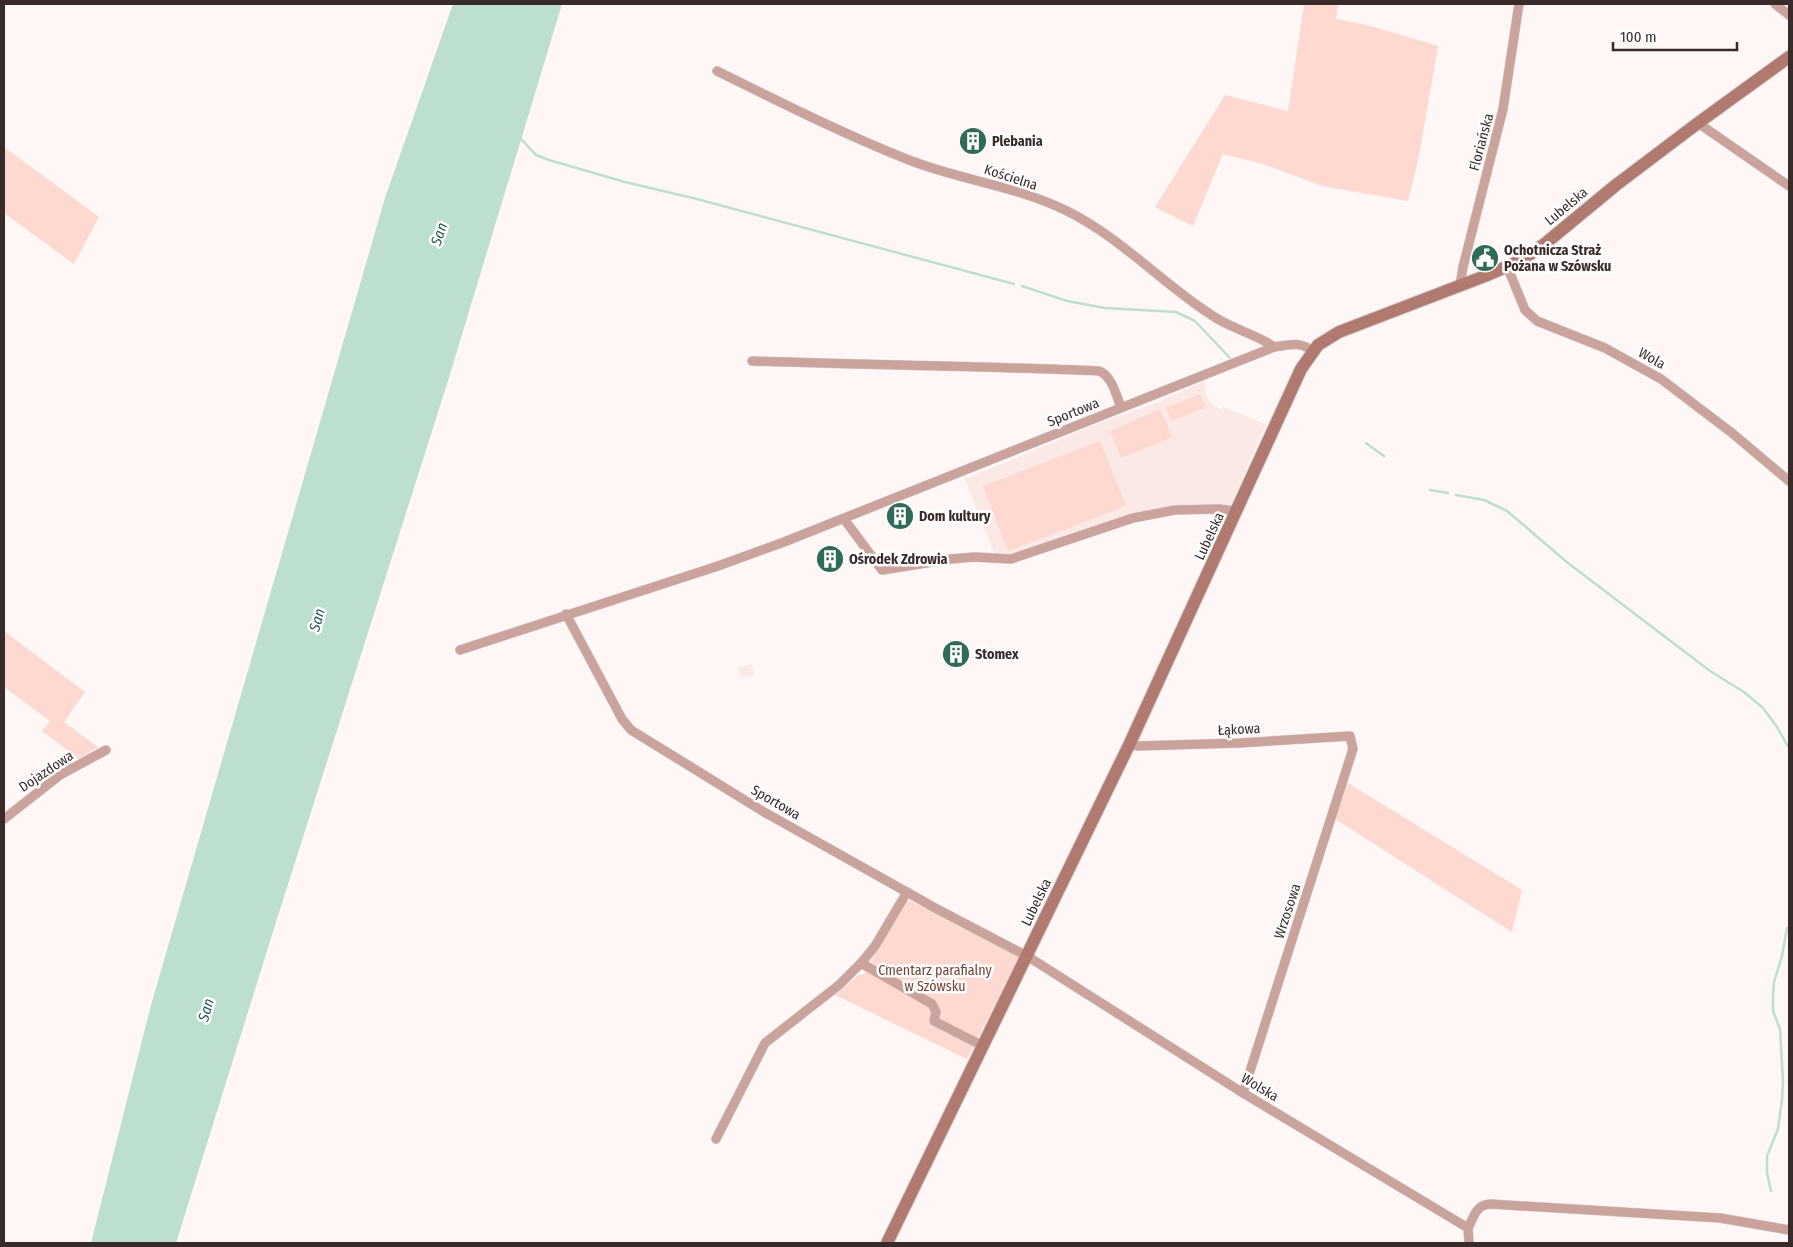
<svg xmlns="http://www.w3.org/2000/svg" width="1793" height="1247" font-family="'Fira Sans Condensed',sans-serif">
	<rect width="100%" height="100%" fill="#fef7f5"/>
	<g fill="#fbe9e5">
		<path d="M1204 381 1207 390 1204 391 1212 405 1222 410 1223 407 1266 424 1231 504 1176 507 1006 556 994 553 965 479 1100 423 1160 401Z"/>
		<path d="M752 664 754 675 741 678 738 667Z"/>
	</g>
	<g fill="#fdd9d2">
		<path d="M1304 4H1338L1336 19 1371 26 1438 46 1419 156 1408 201 1322 186 1263 164 1223 154 1193 226 1155 207 1225 95 1288 111Z"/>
		<path d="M4 147 99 217 74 264 4 213Z"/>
		<path d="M1200 394 1206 407 1172 421 1166 408Z"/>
		<path d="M1160 409 1172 437 1121 458 1110 431Z"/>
		<path d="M1100 441 1126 506 1008 551 983 486Z"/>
		<path d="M4 631 85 692 64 722 98 747 79 759 42 731 50 721 4 687Z"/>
		<path d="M1348 783 1522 890 1512 932 1335 819Z"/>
		<path d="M911 901 1020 956 967 1059 835 995 860 974 863 975 904 902Z"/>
	</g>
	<path fill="#bcdfd0" d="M453 4H562L447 384 276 922 176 1243H91L151 1005 385 198Z"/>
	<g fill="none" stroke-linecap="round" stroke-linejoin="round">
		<g stroke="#bcdfd0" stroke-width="2.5">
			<path d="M521 139 536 155 549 160 625 182 697 199 1014 284"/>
			<path d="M1022 286 1067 301 1105 308 1176 312 1195 321 1230 358"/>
			<path d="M1366 443 1384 456"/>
			<path d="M1430 490 1448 493"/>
			<path d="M1456 495 1484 500 1507 511 1568 563 1710 671 1744 692 1763 708 1777 727 1789 748"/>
			<path d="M1771 1191 1767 1173V1156L1778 1129 1782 1100 1783 1082 1780 1029 1773 1011V995L1774 982 1782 956 1787 928"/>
		</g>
		<defs>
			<g id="street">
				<path d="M1775 4 1789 15"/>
				<path d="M717 71C780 102 843 134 909 160 960 180 1017 186 1067 211 1118 236 1158 279 1204 310 1214 317 1223 323 1234 327 1248 334 1262 338 1274 347"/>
				<path d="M1698 123 1789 186"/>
				<path d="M1507 266 1525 310 1537 321 1605 348 1661 379 1732 433 1789 481"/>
				<path d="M1460 285 1463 267 1503 109 1519 4"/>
				<path d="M752 361C868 365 983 366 1099 371 1112 376 1116 395 1121 407"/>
				<path d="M844 519 882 570 951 559 974 557 1011 559 1133 518 1175 510 1219 509 1237 511"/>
				<path d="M566 614 622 719 631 730 764 812 937 909 1027 956 1243 1093 1468 1228 1469 1243"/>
				<path d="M460 650 718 566 784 542 1274 347C1289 345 1300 341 1313 351"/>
				<path d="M1130 743 1137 746 1239 743 1350 736 1353 749 1243 1093"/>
				<path d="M4 819 60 775 106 750"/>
				<path d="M861 963 932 1004 936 1012 934 1021 983 1046"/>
				<path d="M716 1139 765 1043 839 985 862 962 875 946 907 892"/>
				<path d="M1468 1228C1474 1217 1476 1204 1491 1204L1720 1218 1789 1230"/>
			</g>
			<path id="secondary" d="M887 1243 1130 743 1301 369 1318 345 1339 332 1485 276 1522 260 1547 242 1616 185 1698 123 1789 57"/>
		</defs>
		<use href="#street" stroke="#dad2d0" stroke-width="10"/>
		<use href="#secondary" stroke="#dad2d0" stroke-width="14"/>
		<use href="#street" stroke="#c9a39c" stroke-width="9"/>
		<use href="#secondary" stroke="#b07a70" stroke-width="12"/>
	</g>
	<defs>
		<symbol id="building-disc" viewBox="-11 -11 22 22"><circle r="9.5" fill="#2f6b55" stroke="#fff"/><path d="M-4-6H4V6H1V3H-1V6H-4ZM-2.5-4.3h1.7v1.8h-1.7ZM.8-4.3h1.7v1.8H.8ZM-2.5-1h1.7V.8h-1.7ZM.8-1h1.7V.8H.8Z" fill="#fff"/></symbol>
		<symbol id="civic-disc" viewBox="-11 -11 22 22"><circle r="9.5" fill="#2f6b55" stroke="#fff"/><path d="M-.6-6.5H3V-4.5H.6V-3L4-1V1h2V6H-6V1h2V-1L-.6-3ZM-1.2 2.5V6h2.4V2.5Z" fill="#fff"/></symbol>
	</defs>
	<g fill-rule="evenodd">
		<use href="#building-disc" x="957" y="125" width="32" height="32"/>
		<use href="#civic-disc" x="1469" y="242" width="32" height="32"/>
		<use href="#building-disc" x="884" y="500" width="32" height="32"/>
		<use href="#building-disc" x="814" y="543" width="32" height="32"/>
		<use href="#building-disc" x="940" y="638" width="32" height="32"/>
	</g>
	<g text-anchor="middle" stroke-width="5" stroke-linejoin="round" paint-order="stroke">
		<g font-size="14" font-weight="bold" fill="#382b29" stroke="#fff" text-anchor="start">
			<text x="992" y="146">Plebania</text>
			<text x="1504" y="255">Ochotnicza Straż<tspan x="1504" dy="16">Pożana w Szówsku</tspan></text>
			<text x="919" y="521">Dom kultury</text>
			<text x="849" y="564">Ośrodek Zdrowia</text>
			<text x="975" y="659">Stomex</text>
		</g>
		<g font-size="14" fill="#382b29" stroke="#fff">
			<text transform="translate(1481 142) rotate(-75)" y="5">Floriańska</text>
			<text transform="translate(1011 177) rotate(18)" y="5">Kościelna</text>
			<text transform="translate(1566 206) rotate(-40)" y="5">Lubelska</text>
			<text transform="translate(1652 358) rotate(29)" y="5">Wola</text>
			<text transform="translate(1073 412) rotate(-22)" y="5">Sportowa</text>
			<text transform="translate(1209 536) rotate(-65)" y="5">Lubelska</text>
			<text transform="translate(1239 729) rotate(-3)" y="5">Łąkowa</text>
			<text transform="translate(46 771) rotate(-34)" y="5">Dojazdowa</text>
			<text transform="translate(776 802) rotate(30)" y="5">Sportowa</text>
			<text transform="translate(1036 902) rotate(-64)" y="5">Lubelska</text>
			<text transform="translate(1287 911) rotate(-72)" y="5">Wrzosowa</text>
			<text transform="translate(1260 1087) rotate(31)" y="5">Wolska</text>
		</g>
		<g font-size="14" fill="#75423a" stroke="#fff">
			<text x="935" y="975">Cmentarz parafialny<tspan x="935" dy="16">w Szówsku</tspan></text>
		</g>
		<g font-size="15" font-style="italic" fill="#23604b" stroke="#fff">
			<text transform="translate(439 234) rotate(-72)" y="5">San</text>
			<text transform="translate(317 620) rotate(-74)" y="5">San</text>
			<text transform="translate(206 1010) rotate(-74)" y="5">San</text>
		</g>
	</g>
	<rect width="1793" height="1247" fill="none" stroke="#382b29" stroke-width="10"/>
	<path d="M1613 42v8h124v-8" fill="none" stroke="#382b29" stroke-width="2.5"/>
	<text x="1620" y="42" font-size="15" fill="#382b29" stroke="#ffffff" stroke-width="4" paint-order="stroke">100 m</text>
</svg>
